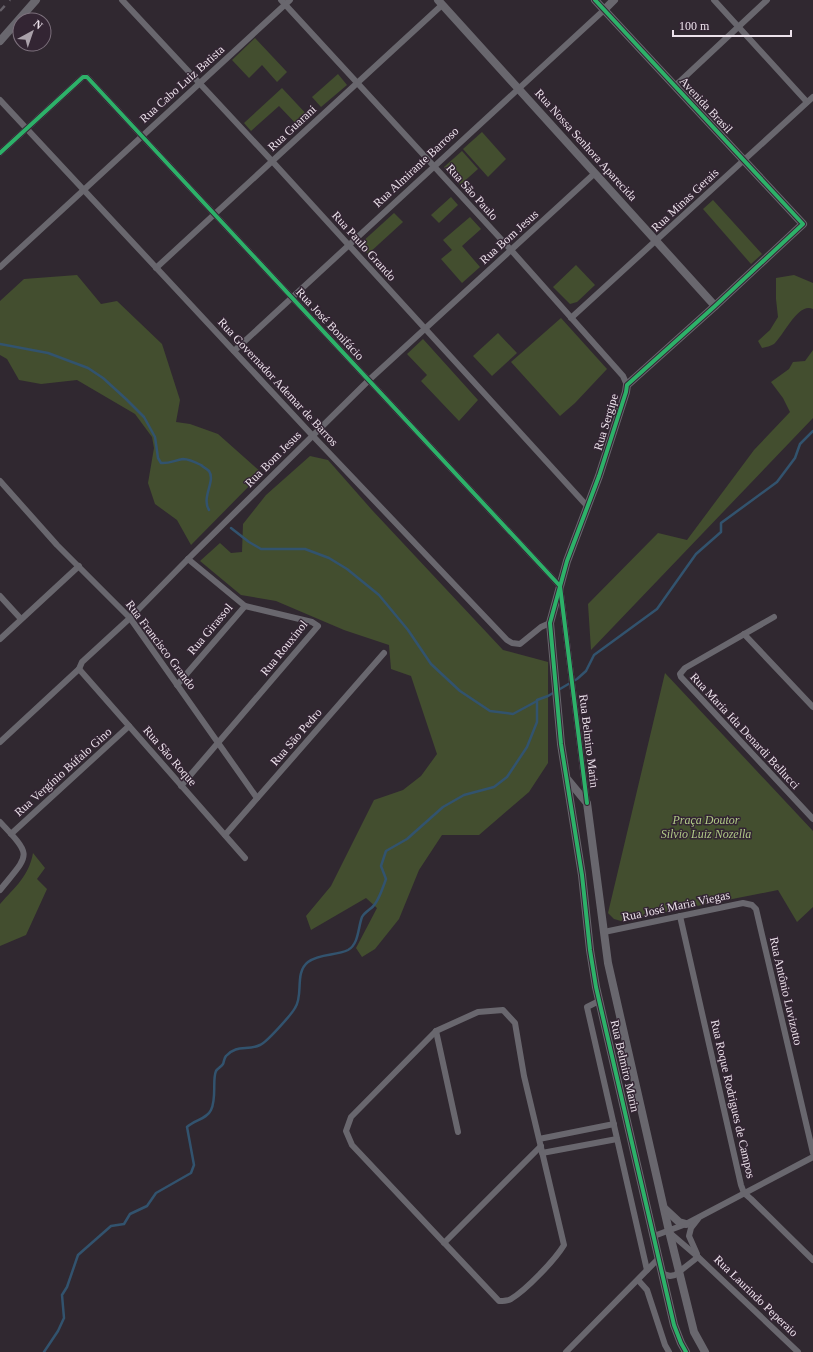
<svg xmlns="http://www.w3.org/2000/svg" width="813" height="1352" font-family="'Times New Roman',serif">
	<rect width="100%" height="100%" fill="#302830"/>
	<g fill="#434e2f">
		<path d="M255 38 287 72 277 82 262 65 249 78 232 60Z"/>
		<path d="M338 74 347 85 321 107 312 97Z"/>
		<path d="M282 88 310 118 300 128 279 106 251 131 244 123Z"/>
		<path d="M482 132 506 159 488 177 463 149Z"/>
		<path d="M462 151 478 169 460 185 445 169 444 167Z"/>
		<path d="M451 197 458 205 439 223 431 215Z"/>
		<path d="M713 200 762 254 751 264 703 209Z"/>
		<path d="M394 213 403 222 368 254 360 246V244Z"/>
		<path d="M470 217 481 229 462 246 480 267 462 283 441 259 452 250 443 240Z"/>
		<path d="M576 265 595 285 577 302 570 304 553 287Z"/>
		<path d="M77 275 101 304 117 301 162 344 180 400 176 422 190 424 218 434 262 473 191 545 177 520 155 504 148 483 154 448 152 437 135 414 77 380 41 384 19 380 7 359 0 355V301L24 279Z"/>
		<path d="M794 275 813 283V309C798 302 784 335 774 344 771 346 766 347 762 348L758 341 770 330 778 317 776 299V278Z"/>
		<path d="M561 318 607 369 575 403 560 416 511 362Z"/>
		<path d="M498 333 517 353 492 376 473 356Z"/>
		<path d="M423 339 478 400 459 421 421 381 427 375 407 354Z"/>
		<path d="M813 350V418L591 650 588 604 658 533 687 540 754 450 790 412 783 398 771 382 789 369 793 362 805 361Z"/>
		<path d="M310 456 328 460 372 510 503 650 548 662V763L529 792 479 835H442L419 870 399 919 375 949 362 957 356 948 377 908 366 898 311 930 306 916 331 886 374 800 403 790 421 776 437 754 411 676 391 669 389 645 344 630 276 601 241 595 200 561 220 543 231 553 242 552 243 524 266 495Z"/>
		<path d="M665 673 813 831V907L797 922 778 890 621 921 614 919 608 913Z"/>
		<path d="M33 853 45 868 37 879 47 889 26 935 0 946V904C15 887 29 876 33 853Z"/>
	</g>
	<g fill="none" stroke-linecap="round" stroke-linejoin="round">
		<g stroke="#32536e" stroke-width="2.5">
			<path d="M0 344 48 353 88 368 103 378 126 399 144 417 155 437 158 458 161 463C169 464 175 460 183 459 188 459 197 463 201 465 203 467 207 469 209 471 216 481 201 497 209 510"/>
			<path d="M231 528 249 542 261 549H305L329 558 347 569 379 595 408 630 431 664 460 691 490 711 513 714 537 701"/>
			<path d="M44 1352 58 1331 64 1318 62 1295 67 1287 78 1255 111 1226 124 1224 130 1214 147 1206 156 1193 191 1173 194 1165 187 1127C194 1120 207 1119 211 1110 217 1098 212 1080 216 1071 218 1068 221 1067 223 1064 224 1062 224 1058 226 1056 237 1044 247 1051 260 1045 266 1043 291 1015 295 1008 304 995 294 973 308 962 320 953 336 956 348 950 359 944 358 927 362 917 365 911 372 909 375 904 380 897 383 887 386 879L381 866 386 851 407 839 443 807 464 795 494 787 507 777 527 747 537 722V700L548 696 577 679 586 671 594 655 657 609 696 554 721 532V523L777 482 795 458 800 444 813 431"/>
		</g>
		<g stroke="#69676e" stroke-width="6">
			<path d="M122 0 272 161 588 507"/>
			<path d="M281 0 511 250 623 376 627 385"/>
			<path d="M714 0 807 102"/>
			<path d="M675 86 767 0"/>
			<path d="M0 100 312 435 507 640 512 643 520 644 541 627 550 623"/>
			<path d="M0 153 83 77H87L560 586 587 803"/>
			<path d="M0 267 290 0"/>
			<path d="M156 268 442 5"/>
			<path d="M571 318 813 97"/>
			<path d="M234 351 604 10"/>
			<path d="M0 481 57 545 130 618 257 798"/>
			<path d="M0 596 21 619"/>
			<path d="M774 617 685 668 680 674 681 677 813 819"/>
			<path d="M744 634 813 707"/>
			<path d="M0 639 79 566"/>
			<path d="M79 669 245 858"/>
			<path d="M177 685 245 606"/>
			<path d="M0 742 79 669 82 662 130 618 188 559 369 380 595 173"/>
			<path d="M181 786 318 626 312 622 245 606 188 559"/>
			<path d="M0 822C33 857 30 853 0 890"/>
			<path d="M11 834 129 726"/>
			<path d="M225 835 384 653"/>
			<path d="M680 916 741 1185 744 1193 751 1199 813 1260"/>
			<path d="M604 932 743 903 752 905 756 909 813 1153"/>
			<path d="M599 1001 587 1007 647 1270"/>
			<path d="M436 1031 458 1132"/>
			<path d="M539 1139 564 1245C555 1260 526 1290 511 1299 508 1301 503 1301 499 1301L352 1145 346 1131 351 1117 436 1031 478 1012 503 1010 515 1023 524 1076 539 1139 614 1124"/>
			<path d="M542 1153 617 1139"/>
			<path d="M670 1233 698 1257 798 1352"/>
			<path d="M654 1236 686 1224 813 1157"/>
			<path d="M444 1243 541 1146"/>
			<path d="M697 1254 689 1236 691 1228 698 1219"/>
			<path d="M663 1274 670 1276 675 1275 698 1257"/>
			<path d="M638 1280 647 1290 665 1345 669 1352"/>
			<path d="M566 1352 659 1258"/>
		</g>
		<g stroke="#69676e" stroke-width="8">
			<path d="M438 0 715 306"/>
			<path d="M595 0 803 224 715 306 627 385 626 392 599 476 567 561 550 623 561 744 582 875 590 950 596 987 674 1325 681 1343 686 1352"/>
			<path d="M604 10 614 0"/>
			<path d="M0 41 36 0"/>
			<path d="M568 780 587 803 608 963 669 1231 694 1332 705 1352"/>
			<path d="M665 1209 679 1222 686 1224"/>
		</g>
		<path stroke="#645f67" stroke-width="2.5" stroke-dasharray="7 7" stroke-linecap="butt" d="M0 11 10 0"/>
		<defs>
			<g id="cycleway">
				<path d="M595 0 803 224 715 306 627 385 626 392 599 476 567 561 550 623 561 744 582 875 590 950 596 987 674 1325 681 1343 686 1352"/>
				<path d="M0 153 83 77H87L560 586 587 803"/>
			</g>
		</defs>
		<use href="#cycleway" stroke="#332533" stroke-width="6"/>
		<use href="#cycleway" stroke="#2db169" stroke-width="4"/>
	</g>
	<g text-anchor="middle" stroke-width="3" stroke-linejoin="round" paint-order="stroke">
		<g font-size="12" fill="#ece2eb" stroke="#332533">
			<text transform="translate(182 84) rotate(-42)" y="4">Rua Cabo Luiz Batista</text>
			<text transform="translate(706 105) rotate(47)" y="4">Avenida Brasil</text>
			<text transform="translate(292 128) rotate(-43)" y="4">Rua Guarani</text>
			<text transform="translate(586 145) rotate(48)" y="4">Rua Nossa Senhora Aparecida</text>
			<text transform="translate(416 167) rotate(-43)" y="4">Rua Almirante Barroso</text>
			<text transform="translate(472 192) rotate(48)" y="4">Rua São Paulo</text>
			<text transform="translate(685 200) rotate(-43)" y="4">Rua Minas Gerais</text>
			<text transform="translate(509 237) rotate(-42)" y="4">Rua Bom Jesus</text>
			<text transform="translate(364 246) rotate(48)" y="4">Rua Paulo Grando</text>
			<text transform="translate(330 324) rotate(47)" y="4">Rua José Bonifácio</text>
			<text transform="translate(278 382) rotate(47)" y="4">Rua Governador Ademar de Barros</text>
			<text transform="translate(606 422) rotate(-73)" y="4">Rua Sergipe</text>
			<text transform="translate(273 459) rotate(-45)" y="4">Rua Bom Jesus</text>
			<text transform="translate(210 629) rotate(-50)" y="4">Rua Girassol</text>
			<text transform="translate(161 645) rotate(53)" y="4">Rua Francisco Grando</text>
			<text transform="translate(284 648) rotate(-51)" y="4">Rua Rouxinol</text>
			<text transform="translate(745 731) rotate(47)" y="4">Rua Maria Ida Denardi Bellucci</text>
			<text transform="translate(296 737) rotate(-49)" y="4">Rua São Pedro</text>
			<text transform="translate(589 741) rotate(83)" y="4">Rua Belmiro Marin</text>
			<text transform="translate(170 756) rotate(49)" y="4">Rua São Roque</text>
			<text transform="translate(63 772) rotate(-42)" y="4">Rua Vergínio Búfalo Gino</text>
			<text transform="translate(676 906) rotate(-12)" y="4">Rua José Maria Viegas</text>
			<text transform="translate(786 991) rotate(77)" y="4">Rua Antônio Luvizotto</text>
			<text transform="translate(625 1066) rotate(77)" y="4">Rua Belmiro Marin</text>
			<text transform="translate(733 1099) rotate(77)" y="4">Rua Roque Rodrigues de Campos</text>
			<text transform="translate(756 1296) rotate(44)" y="4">Rua Laurindo Peperaio</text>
		</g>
		<g font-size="12" font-style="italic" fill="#b1ca87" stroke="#332533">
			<text x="706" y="824">Praça Doutor<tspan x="706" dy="14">Silvio Luiz Nozella</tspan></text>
		</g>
	</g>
	<g transform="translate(32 32) rotate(40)"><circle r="19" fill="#332533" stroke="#7d717d"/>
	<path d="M0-3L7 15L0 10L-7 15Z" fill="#aaa1aa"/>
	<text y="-6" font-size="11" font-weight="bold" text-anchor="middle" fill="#ece2eb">N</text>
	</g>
	<path d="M673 30v6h118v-6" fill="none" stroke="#ece2eb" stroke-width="2"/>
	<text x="679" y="30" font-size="12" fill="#ece2eb" stroke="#332533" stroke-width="3" paint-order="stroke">100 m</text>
</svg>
